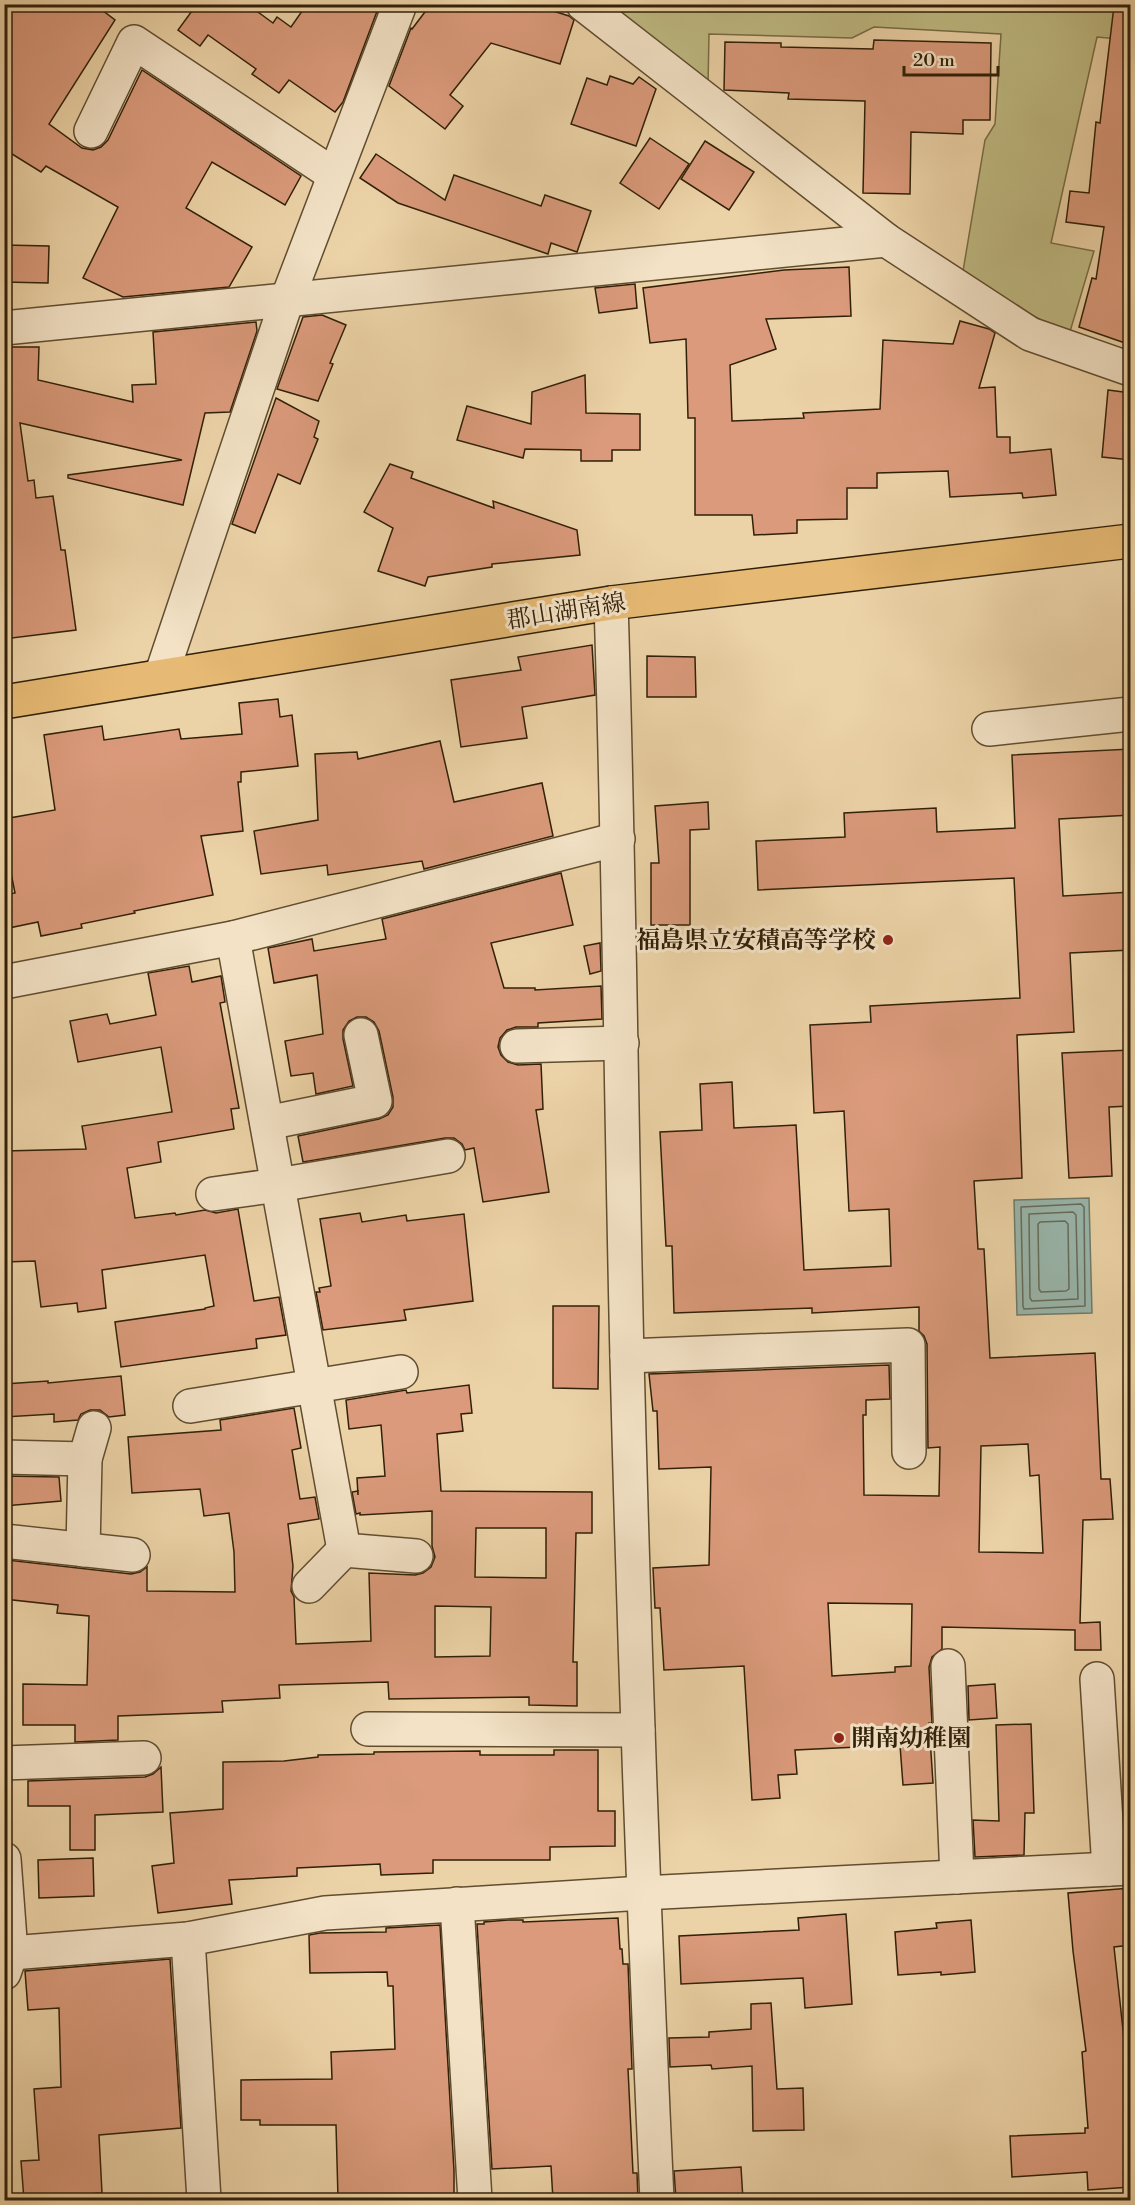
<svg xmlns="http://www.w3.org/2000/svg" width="1135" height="2205" font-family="'Libre Bodoni','Noto Serif JP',serif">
	<rect width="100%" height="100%" fill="#ecd3a7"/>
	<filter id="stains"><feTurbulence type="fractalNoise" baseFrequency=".00333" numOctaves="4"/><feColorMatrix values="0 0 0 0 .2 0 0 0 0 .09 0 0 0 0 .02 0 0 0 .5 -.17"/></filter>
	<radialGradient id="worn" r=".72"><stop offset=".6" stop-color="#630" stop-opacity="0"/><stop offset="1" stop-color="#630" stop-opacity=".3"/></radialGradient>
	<path fill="#bfba82" stroke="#786d45" stroke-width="1.5" d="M611 5H1130V40L1097 37 1051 243 1094 251 1069 335 962 277 985 140 995 124 1001 34 874 27 852 38 709 34 708 86Z"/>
	<path fill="#99b7ad" stroke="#6f7b6b" stroke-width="1.5" d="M1089 1198 1092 1313 1017 1315 1014 1200Z"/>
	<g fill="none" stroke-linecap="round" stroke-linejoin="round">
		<g stroke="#656c5a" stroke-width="1.5">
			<path d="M1081 1204 1084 1207 1085 1306 1024 1309 1023 1306 1021 1207Z"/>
			<path d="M1073 1212 1076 1215 1078 1299 1032 1301 1030 1298 1029 1214Z"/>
			<path d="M1065 1221 1068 1224 1069 1289 1066 1291 1041 1292 1039 1289 1038 1224 1040 1222Z"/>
		</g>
	</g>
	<g fill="#da9a7b" stroke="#312008" stroke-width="1.5" fill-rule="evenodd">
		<path d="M4 4H94L115 20 49 124 82 148 93 150 101 147 108 140 142 70 301 176 285 205 212 162 186 208 252 247 229 287 123 297 83 278 118 207 46 166 41 172 4 149Z"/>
		<path d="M197 4H247L273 23 277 17 291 27 307 4 379 6 343 102 335 112 289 80 279 93 252 74 256 69 208 35 200 46 178 30Z"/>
		<path d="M431 4H531L569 16 574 20 560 64 491 43 450 95 463 106 445 129 389 86 411 28 412 29Z"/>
		<path d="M1114 6 1131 7V327L1125 343 1079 327 1092 278 1096 279 1104 227 1066 222 1070 191 1089 193 1096 122 1100 123Z"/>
		<path d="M874 40 991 43 990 120H963V134L911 132 910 194 863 193 865 101 788 99 789 93 724 90 725 42 781 43V47L873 49Z"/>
		<path d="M610 76 633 84 639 77 656 89 636 146 571 124 587 78 607 85Z"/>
		<path d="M650 138 689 164 659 209 620 183Z"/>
		<path d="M705 141 754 172 729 210 681 179Z"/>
		<path d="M376 154 445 200 454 175 541 206 545 195 591 211 577 252 551 243 548 254 398 203 360 178Z"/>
		<path d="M4 245 49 246 48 283 4 282Z"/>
		<path d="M849 267 851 316 766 319 776 349 730 365 732 421 804 418 803 413 880 409 883 340 953 344 960 321 989 329 995 333 979 388 995 387 997 437H1010V453L1051 449 1056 495 1023 498 1022 493 950 497 948 471 877 473V488H847V519L797 520V533L754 535 752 515H695V418H688L686 339 650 343 643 288 784 270Z"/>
		<path d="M635 284 637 308 599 313 595 288Z"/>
		<path d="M322 315 346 325 330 363 333 364 318 401 277 389 303 317Z"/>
		<path d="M256 322 257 331 230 412 205 413 183 505 68 478V475L182 460 20 423 28 481 34 480 36 498 53 496 61 550H65L76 630 4 639 6 347H39L38 380 133 402 132 385 156 384 153 332Z"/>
		<path d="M585 375 586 413 640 414V450H612V461H581V450L525 449 523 458 457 440 467 406 531 424 532 392Z"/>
		<path d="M1108 390 1131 393V460L1102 457Z"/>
		<path d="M276 398 319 421 314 437 318 439 300 484 278 474 255 533 232 524Z"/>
		<path d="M390 464 413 472 411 478 494 508 493 501 577 530 580 555 492 564V567L428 577 425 586 378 571 393 528 364 512Z"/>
		<path d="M592 645 595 695 522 707 527 738 461 747 451 680 521 670 518 657Z"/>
		<path d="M647 656 695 657 696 697H647Z"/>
		<path d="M278 699 280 717 292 715 298 766 241 772V782H238L243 831 201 836 213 895 134 911 135 913 81 924 82 928 41 936 38 922 4 929V895L15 893 4 838V819L55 810 44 735 102 726 104 740 179 729 181 739 242 734 239 703Z"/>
		<path d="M440 741 454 802 542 783 553 836 424 869 422 861 328 875 327 865 261 874 254 831 318 820 315 754 357 752 358 759Z"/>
		<path d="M1131 749V815L1059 819 1063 896 1131 892V950L1070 953 1074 1032 1017 1035 1022 1178 974 1181 978 1249H984L990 1358 1095 1353 1101 1479H1110L1113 1519 1083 1520 1080 1623 1100 1622 1101 1650H1075V1630L942 1627V1649L932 1657 929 1667 932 1723H929L933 1783 903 1785 900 1745 795 1750 797 1774 778 1775 780 1798 752 1800 744 1666 664 1670 660 1608H655L653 1568 709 1565 711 1467 659 1469 657 1411H653L649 1374 889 1365 890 1399 866 1400V1415H863L864 1495 939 1496 940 1447 928 1448 927 1344 924 1336 919 1331V1307L812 1313V1308L674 1313 672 1246H666L660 1132 702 1130 700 1084 732 1082 734 1128 796 1125 804 1270 891 1266 889 1209 849 1211 844 1111 814 1113 810 1025 871 1022 870 1006 1020 998 1014 878 758 890 756 841 845 837 844 813 936 808 937 832 1015 828 1012 755ZM1028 1444 1030 1476 1039 1475 1043 1553 979 1552 981 1446ZM828 1603 912 1604 911 1666 895 1667V1672L832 1676Z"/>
		<path d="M708 802 709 829 690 830V925H651V863H659L655 806Z"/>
		<path d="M561 873 573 925 491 943 504 988H535V990L601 986 602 1019 538 1023V1027H516L507 1030 500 1038 498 1047 501 1055 508 1062 518 1065 541 1064 543 1109 536 1110 549 1192 483 1202 474 1148 465 1150 462 1144 454 1138H445L303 1162 298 1136 379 1119 388 1115 393 1107V1097L379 1031 374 1022 366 1017H357L349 1021 343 1030V1039L353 1086 316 1094 313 1073 291 1076 285 1041 323 1034 317 975 274 983 268 948 312 939 314 951 386 939 382 919Z"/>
		<path d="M600 943 601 971 590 974 584 946Z"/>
		<path d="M189 966 192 982 221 976 225 1002 220 1003 239 1108 231 1109 234 1129 158 1142 161 1162 127 1168 135 1218 175 1213 176 1215 205 1210 216 1213 238 1209 254 1301 279 1297 286 1335 256 1339 257 1348 121 1367 115 1322 205 1309V1308L214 1306 205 1255 102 1270 106 1308 78 1312 77 1303 41 1307 35 1261 4 1262V1151L86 1149 82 1126 172 1112 161 1047 78 1062 70 1021 107 1014 110 1024 156 1015 148 973Z"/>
		<path d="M1131 1050V1106L1109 1107 1112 1176 1069 1178 1062 1053Z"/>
		<path d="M360 1213 362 1222 406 1215 407 1221 464 1214 473 1301 404 1310 406 1320 323 1330 316 1292H320L319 1288 331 1286 320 1219Z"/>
		<path d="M553 1306H599L598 1389 553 1388Z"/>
		<path d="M121 1376 125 1415 109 1417 100 1410H90L81 1414 78 1420 54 1422V1414L4 1417V1384L48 1381V1383Z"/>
		<path d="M469 1385 472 1413 461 1414 463 1431 437 1434 441 1491 592 1492V1533H576L573 1662H577V1706L529 1705V1697L389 1699 388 1682 279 1685 280 1698 222 1701 223 1712 118 1716V1740L75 1742V1725H23V1684L87 1685 89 1616 57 1613 58 1605 4 1599 7 1560 131 1574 140 1572 147 1567V1591L235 1592 234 1552 229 1513 204 1516 200 1489 132 1493 128 1437 221 1430 220 1420 294 1408 301 1448 292 1450 300 1499 315 1497 319 1519 288 1524 293 1566 291 1591 294 1597 296 1644 371 1641 369 1573 415 1575 423 1573 431 1567 435 1557 432 1546V1511L360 1515V1513L356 1514 352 1492 358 1491V1495L357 1478 385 1476 381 1425 349 1429 346 1400 406 1390 407 1393ZM476 1528H546V1578L475 1577ZM435 1606 491 1607 490 1656 435 1657Z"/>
		<path d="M4 1476 59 1477 61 1501 4 1506Z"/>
		<path d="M995 1684 997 1718 969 1720 968 1686Z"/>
		<path d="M1031 1724 1034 1813H1025L1024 1855 975 1857 973 1820 999 1821 996 1725Z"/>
		<path d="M554 1750H598V1811H615V1846L550 1847V1860H433V1873L381 1875 380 1864 297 1868V1876L229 1880 232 1904 158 1913 152 1866 174 1863 170 1813 223 1809V1762L284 1761 318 1757V1755L374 1754V1752L480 1751V1755H554Z"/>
		<path d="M161 1767 163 1812 95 1815V1850H70V1806H28V1781L145 1777 153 1774Z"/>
		<path d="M93 1858 94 1896 39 1898 38 1860Z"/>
		<path d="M1131 1888V1945L1114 1947 1125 2048H1131V2187L1088 2190 1087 2172 1012 2177 1010 2136 1085 2133V2128H1088L1082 2052 1086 2051 1073 1951 1068 1893Z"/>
		<path d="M846 1914 852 2004 805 2008 803 1978 681 1984 679 1936 799 1930 798 1918Z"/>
		<path d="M618 1918 620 1949H622L623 1964H628L632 2069H628L633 2173H637L638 2200H553L551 2166 492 2169 477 1924H484V1922L508 1920H523V1922Z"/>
		<path d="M971 1920 975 1972 941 1975V1972L898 1975 895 1932 937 1928 936 1923Z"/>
		<path d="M440 1925 454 2171V2200H403V2197L338 2198 336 2125H260V2120H241V2080L332 2079 331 2052 395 2049 393 1986H388L387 1972 310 1973 309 1935 320 1933 386 1932V1928Z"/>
		<path d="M170 1959 181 2128 99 2135 102 2193 53 2196V2200H24L21 2161 39 2160 34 2089 61 2087 59 2008 28 2010 25 1971Z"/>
		<path d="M771 2003 777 2089 803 2088 804 2130 753 2131 752 2066 712 2069 711 2065 670 2067 669 2038 709 2037V2032L751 2029V2004Z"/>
		<path d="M741 2167 743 2200H676L674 2171Z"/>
	</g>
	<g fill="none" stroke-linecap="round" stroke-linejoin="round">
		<defs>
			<g id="minor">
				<path d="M583 4 886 240 1030 334 1130 369"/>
				<path d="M91 131 134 42 334 175"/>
				<path d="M4 328 886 240"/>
				<path d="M611 603C619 855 621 1106 627 1358 634 1639 644 1920 657 2200"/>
				<path d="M161 676 287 300 400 4"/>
				<path d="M989 729 1130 714"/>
				<path d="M233 938 344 1550 416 1556"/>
				<path d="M4 982 233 938 618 839"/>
				<path d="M517 1046 622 1043"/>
				<path d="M267 1123 375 1101 361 1035"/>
				<path d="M213 1194 278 1185 448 1156"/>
				<path d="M627 1356 908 1345 909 1452"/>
				<path d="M190 1406 401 1372"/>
				<path d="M4 1457 85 1459"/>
				<path d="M4 1541 133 1555"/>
				<path d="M83 1550 85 1459 94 1428"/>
				<path d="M309 1586 344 1550"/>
				<path d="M948 1666 957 1877"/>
				<path d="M1097 1679 1109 1869"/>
				<path d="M368 1729 638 1730"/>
				<path d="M4 1763 144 1758"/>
				<path d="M4 1859 11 1953 4 1973"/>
				<path d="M457 1904 475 2200"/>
				<path d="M188 1939 204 2200"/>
				<path d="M11 1953 188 1939 325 1913 643 1893 1130 1868"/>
			</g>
			<path id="major" d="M4 702 611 603 1130 541"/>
		</defs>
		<use href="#minor" stroke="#604d30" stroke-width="36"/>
		<use href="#major" stroke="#312008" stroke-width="36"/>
		<use href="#minor" stroke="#f3e2c6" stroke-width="33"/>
		<use href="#major" stroke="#e6ba74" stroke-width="33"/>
	</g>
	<g fill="#8f2418" stroke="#f3e2c6" stroke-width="2">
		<circle cx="888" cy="940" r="6"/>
		<circle cx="839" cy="1738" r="6"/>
	</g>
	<g text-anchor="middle" stroke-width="6" stroke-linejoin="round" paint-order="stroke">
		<g font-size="24" fill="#312008" stroke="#f3e2c6">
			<text transform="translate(566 611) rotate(-9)" y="8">郡山湖南線</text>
		</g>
		<g font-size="24" font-weight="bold" fill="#312008" stroke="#f3e2c6" text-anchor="end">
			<text x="876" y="948">福島県立安積高等学校</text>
			<text x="851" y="1746" text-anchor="start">開南幼稚園</text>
		</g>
	</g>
	<rect width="1135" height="2205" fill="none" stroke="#ecd3a7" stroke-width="24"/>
	<rect x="6" y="6" width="1123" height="2193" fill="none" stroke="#312008" stroke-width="3"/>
	<rect x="12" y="12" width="1111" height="2181" fill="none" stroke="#312008" stroke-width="1.5"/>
	<path d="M904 66v9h94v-9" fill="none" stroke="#312008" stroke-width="3"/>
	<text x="913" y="66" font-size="18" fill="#312008" stroke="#f3e2c6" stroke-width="4.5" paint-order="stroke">20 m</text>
	<rect width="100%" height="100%" filter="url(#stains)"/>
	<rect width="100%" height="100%" fill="url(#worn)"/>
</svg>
